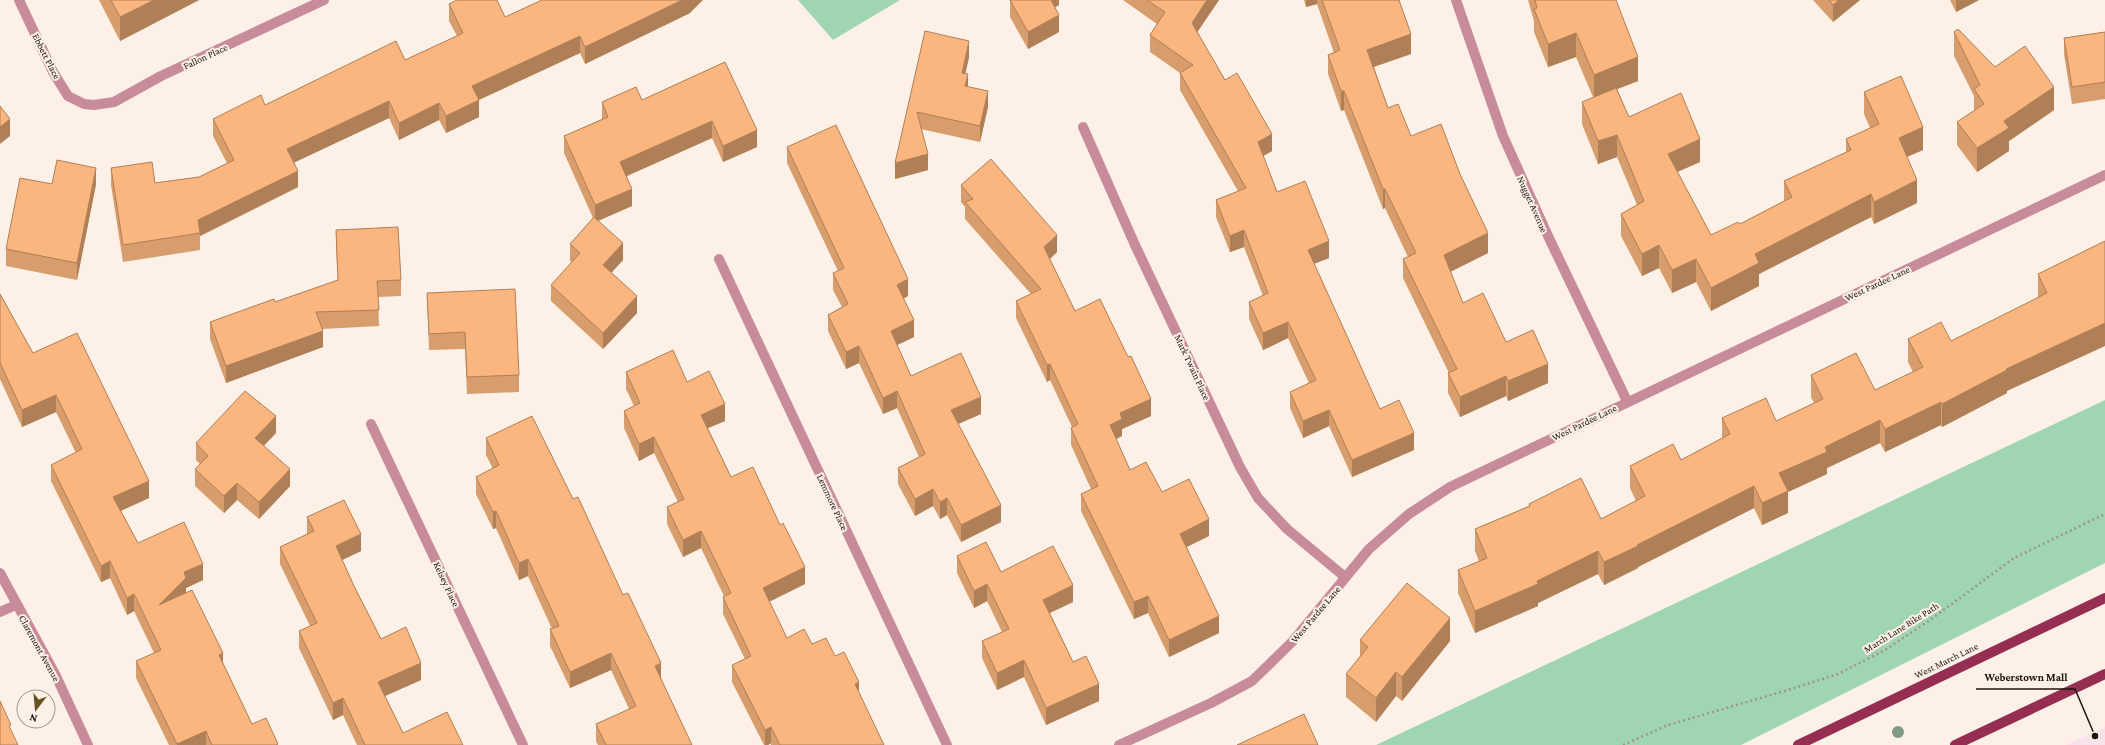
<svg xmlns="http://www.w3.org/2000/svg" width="2105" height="745" font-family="'Crimson Pro',serif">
	<rect width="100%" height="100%" fill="#fdf1e7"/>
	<path fill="#fae2ed" d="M2105 727V745H2066Z"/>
	<g fill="#9fd6b1">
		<path d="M798 0H900L833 40Z"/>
		<path d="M2105 400V563L1741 745H1376Z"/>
	</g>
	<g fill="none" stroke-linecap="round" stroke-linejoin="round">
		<path stroke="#a0958b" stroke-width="2.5" stroke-dasharray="2 3" stroke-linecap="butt" d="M1623 745 1668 725 1788 690 1838 674 1885 650 1930 620 2014 558 2105 514"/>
		<g stroke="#c78b9a" stroke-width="10">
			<path d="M19 0 53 72 68 96 84 104 94 105 114 102 161 76 324 0"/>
			<path d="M1456 0 1503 136 1549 238 1627 401"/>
			<path d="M1083 127 1135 245 1240 467 1258 498 1287 529 1345 577"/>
			<path d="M719 259 947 745"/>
			<path d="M371 424 523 745"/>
			<path d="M0 612 16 605"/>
			<path d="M1119 745 1211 703 1252 681 1293 641 1369 549 1409 514 1450 487 2105 175"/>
		</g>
		<path stroke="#c78b9a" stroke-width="10" d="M0 573 56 676 88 745"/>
		<g stroke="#962d52" stroke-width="10">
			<path d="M1798 745 2105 598"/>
			<path d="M1955 745 2105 674"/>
		</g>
	</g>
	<circle fill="#809b85" cx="1898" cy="732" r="6"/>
	<g fill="#d79d6c">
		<path d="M99 0H199L120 41Z"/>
		<path d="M1010 0H1059V5L1055 7 1059 32 1028 49 1010 17Z"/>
		<path d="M1123 0H1219L1197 32 1225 80 1272 151 1263 156 1277 192 1329 258 1314 264 1380 409 1414 450 1352 477 1329 426 1303 438 1290 408V392L1309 383 1288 338 1263 350 1249 319V302L1263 296 1244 247 1230 252 1216 217V200L1238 191 1180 90V73L1150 52V35L1157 24Z"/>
		<path d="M1304 0H1399L1411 54 1374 67 1388 108 1411 136 1488 253 1450 272 1463 303 1506 342 1548 383 1508 401 1506 396 1460 417 1448 393V373H1449L1403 278V259L1408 257 1385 208 1383 209 1344 110 1341 111 1328 74V55L1334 53 1317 4 1306 7Z"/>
		<path d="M1528 0H1616L1638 81 1617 89 1629 117 1700 162 1677 172 1711 235 1740 224 1784 201V181L1846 152V139L1870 128 1864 114V92L1923 150 1907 157 1917 203 1874 224 1871 217 1759 274V286L1711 311 1696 282 1672 293 1659 268 1642 276 1621 236V214L1637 205 1617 157 1598 164 1582 124V102L1593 97 1576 57 1548 67 1534 32V21Z"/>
		<path d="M1813 0H1860L1833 22Z"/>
		<path d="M1950 0H1979L1956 12Z"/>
		<path d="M449 4 505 17 690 13 585 64 580 53 479 100V117L446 133 439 120 399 140 389 118 294 162 298 187 200 236V250L123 262 111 185V168L155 183 199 177 227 163 213 136V119L265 105 405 60 457 36 449 21Z"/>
		<path d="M925 31 969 57 965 73 968 87 988 107 980 142 921 129 928 170 895 179Z"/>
		<path d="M1954 32 1995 67 2054 110 2009 141V151L1977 172 1957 145V122L1974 111V96L1954 56Z"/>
		<path d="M2105 32V99L2072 104 2064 54V38Z"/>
		<path d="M725 62 757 147 723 162 712 138 627 176 632 206 598 221 623 260 611 273 637 313 603 349 551 301V285L572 262 570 261V244L593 218 564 153V136L602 119V102L642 100Z"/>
		<path d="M787 147 908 296 903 299 914 337 897 345 911 376 981 414 958 424 1001 522 961 542 947 515 940 519 933 506 915 516 898 484V468L919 457 897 408 883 414 859 363 846 369 828 331V315L842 307 833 290V273L838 271 787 163Z"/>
		<path d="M52 184H96L77 280 6 266V249Z"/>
		<path d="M961 185 1057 252 1050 259 1075 311 1151 416 1122 429V436L1116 439 1130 470 1162 492 1209 536 1187 547 1219 633 1169 657 1148 613 1134 619 1081 511V494L1091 489 1071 445V428L1072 427 1050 380 1047 382 1016 318V301L1031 294 965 219V207L961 202Z"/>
		<path d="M336 230 401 280V296L378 297 379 326 322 329 323 347 226 383 210 339V322L275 302 338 280 336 246Z"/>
		<path d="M2105 241 2007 391V393L1942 427 1941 425 1885 452 1880 443 1827 468V474L1788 492V513L1762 525 1754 508 1638 567V568L1604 585 1598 574 1538 603V606L1475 633 1458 593V570L1479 561 1475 551V529L1529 506V504L1601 519 1636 501 1630 488V466L1681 460 1722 438V418L1776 421 1814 403 1811 397V375L1875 390 1913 372 1908 362V339L1951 341 2038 298V274Z"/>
		<path d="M427 293 519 375V392L467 394 465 349 429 350Z"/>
		<path d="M0 294 33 353 149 498 121 511 138 543 203 580 186 588V593L223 663 252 724 278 745H169L136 678V661L154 653 134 611 127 615 110 578 101 582 51 481V465L76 453 56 412 22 427 0 379Z"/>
		<path d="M626 372 687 382 725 421 708 428 731 477 805 584 769 601 787 638 812 644 835 656 859 693 884 745H771V743L768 745H764L732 682V665L745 659 723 614V597L724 596 701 548 683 557 667 524V507L678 502 654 453 639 461 624 428V411L634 406 626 389Z"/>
		<path d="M276 433 263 446 290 486 259 519 237 500 224 513 195 486V469L200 464 196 460V443Z"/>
		<path d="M486 438 661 679 692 745H598L596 741V724L629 709 611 670 570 688 550 646V629H552L528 576 519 580 496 528 493 529 476 494V477L493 469 486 455Z"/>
		<path d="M307 517 361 551 342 560 354 586 381 639 421 680 385 696 403 733 463 745H357L343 715 333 720 299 648V631L310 626 280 564V547L307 534Z"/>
		<path d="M957 556 1001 572 1073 602 1050 613 1073 662 1099 701 1046 725 1024 677 997 690 982 658V641L1002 632 987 601 974 608 957 573Z"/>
		<path d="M1360 640 1450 641 1402 701 1396 696 1376 722 1346 697V674L1360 656Z"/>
	</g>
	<g fill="#af7f58">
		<path d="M154 0H199L120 41V17Z"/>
		<path d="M682 0H703L690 13 585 64V47Z"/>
		<path d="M1048 0H1059V5L1048 11Z"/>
		<path d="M1207 0H1219L1192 40V23Z"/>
		<path d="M1306 0H1317V4L1306 7Z"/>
		<path d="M1839 0H1860L1833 22V5Z"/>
		<path d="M1956 0H1979L1956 12Z"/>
		<path d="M1059 15V32L1028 49V32Z"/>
		<path d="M1576 33V57L1548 67V44Z"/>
		<path d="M1411 34V54L1367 69V50Z"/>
		<path d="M580 36V53L472 103V86Z"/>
		<path d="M969 41V57L962 89V73Z"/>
		<path d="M1638 57V81L1594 98V75Z"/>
		<path d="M968 74V90L965 86Z"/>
		<path d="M2054 87V110L2009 141V151L1977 172V148L2004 121Z"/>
		<path d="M988 91V107L980 142V126Z"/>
		<path d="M1341 91H1344V110L1341 111Z"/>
		<path d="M479 100V117L446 133V116Z"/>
		<path d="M389 101V118L287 166V149Z"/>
		<path d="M439 103V120L399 140V123Z"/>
		<path d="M10 119V136L0 144V127Z"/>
		<path d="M712 121V138L620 179V162Z"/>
		<path d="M1923 127V150L1899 160V138Z"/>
		<path d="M757 130V147L723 162V146Z"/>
		<path d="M1272 134V151L1258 159V142Z"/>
		<path d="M1617 135V157L1598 164V141Z"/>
		<path d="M1700 139V162L1668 176V154Z"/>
		<path d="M928 154V170L895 179V163Z"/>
		<path d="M96 168V184L77 280V263Z"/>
		<path d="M298 171V187L200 236 198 220Z"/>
		<path d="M1917 180V203L1874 224V202Z"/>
		<path d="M632 189V206L595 222V205Z"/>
		<path d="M1383 189H1385V208L1383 209Z"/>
		<path d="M1871 194V217L1759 274V286L1711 311V288L1755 254Z"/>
		<path d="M1244 230V247L1230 252V236Z"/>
		<path d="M1488 233V253L1444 275V255Z"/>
		<path d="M1057 235V252L1044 264V247Z"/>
		<path d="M1329 241V258L1308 266V250Z"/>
		<path d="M623 243V260L603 282V265Z"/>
		<path d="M1659 245V268L1642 276V254Z"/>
		<path d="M1696 259V282L1672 293V270Z"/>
		<path d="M908 279V296L897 302V285Z"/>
		<path d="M637 296V313L603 349V333Z"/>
		<path d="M914 320V337L891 348V331Z"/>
		<path d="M1288 322V338L1263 350V333Z"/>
		<path d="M2105 323V346L2007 391V393L1942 427V404L2006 369Z"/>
		<path d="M323 331V347L226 383V366Z"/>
		<path d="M859 346V363L846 369V352Z"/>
		<path d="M1050 364V380L1047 382V365Z"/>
		<path d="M1548 364V383L1508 401V381Z"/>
		<path d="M1506 376V396L1460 417V397Z"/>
		<path d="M897 391V408L883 414V398Z"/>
		<path d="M56 395V412L22 427V410Z"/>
		<path d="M981 397V414L951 427V410Z"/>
		<path d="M1151 399V416L1122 429V436L1110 442V425L1120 413Z"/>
		<path d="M1941 402V425L1885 452V429Z"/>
		<path d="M725 404V421L701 431V415Z"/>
		<path d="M1329 410V426L1303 438V421Z"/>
		<path d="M276 416V433L255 455V438Z"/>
		<path d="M1880 420V443L1827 468V474L1788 492V513L1762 525V503L1779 473 1825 447Z"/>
		<path d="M1414 433V450L1352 477V460Z"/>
		<path d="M654 437V453L639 461V444Z"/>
		<path d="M290 469V486L259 519V502Z"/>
		<path d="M149 481V498L113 514V497Z"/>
		<path d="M237 483V500L224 513V496Z"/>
		<path d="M1754 486V508L1638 567V568L1604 585V562L1637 545Z"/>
		<path d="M933 489V506L915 516V499Z"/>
		<path d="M947 498V515L940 519V502Z"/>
		<path d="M1001 505V522L961 542V525Z"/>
		<path d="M496 511V528L493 529V512Z"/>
		<path d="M1209 519V536L1180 550V534Z"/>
		<path d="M701 531V548L683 557V540Z"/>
		<path d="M361 534V551L336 563V546Z"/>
		<path d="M1598 551V574L1538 603V606L1475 633V611L1537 581Z"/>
		<path d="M528 559V576L519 580V563Z"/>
		<path d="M110 561V578L101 582V566Z"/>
		<path d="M203 564V580L186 588V595L159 605 184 572Z"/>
		<path d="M805 567V584L763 605V588Z"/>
		<path d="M987 584V601L974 608V591Z"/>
		<path d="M1073 585V602L1043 616V600Z"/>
		<path d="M134 594V611L127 615V598Z"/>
		<path d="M1148 596V613L1134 619V602Z"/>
		<path d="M1219 616V633L1169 657V640Z"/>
		<path d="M1450 618V641L1402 701V677Z"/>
		<path d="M223 653V670L219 655Z"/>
		<path d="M611 653V670L570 688V672Z"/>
		<path d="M1024 660V677L997 690V673Z"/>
		<path d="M421 663V680L378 699V682Z"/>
		<path d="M661 663V680L655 666Z"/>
		<path d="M1396 672V696L1376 722V698Z"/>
		<path d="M859 682V699L855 684Z"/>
		<path d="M1099 684V701L1046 725V708Z"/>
		<path d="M343 698V715L333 720V703Z"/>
		<path d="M771 727V743L768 745H765V730Z"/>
		<path d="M206 731V745H177V744Z"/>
	</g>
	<g fill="#fab67e" stroke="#af7f58">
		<path d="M111 0H154L120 17Z"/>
		<path d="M457 0H497L505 17 542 0H682L585 47 580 36 472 86 479 100 446 116 439 103 399 123 389 101 287 149 298 171 198 220 200 233 123 245 111 168 152 162 155 183 199 177 234 160 213 119 261 95 265 105 396 41 405 60 463 33 449 4Z"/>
		<path d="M1010 0H1051L1059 15 1028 32Z"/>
		<path d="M1147 0H1207L1192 23 1225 80 1237 73 1272 134 1258 142 1277 192 1305 181 1329 241 1308 250 1380 409 1399 400 1414 433 1352 460 1329 410 1303 421 1290 392 1316 380 1288 322 1263 333 1249 302 1268 293 1244 230 1230 236 1216 200 1246 188 1180 73 1193 65 1150 35 1165 12Z"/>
		<path d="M1322 0H1399L1411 34 1367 50 1388 108 1398 104 1411 136 1441 124 1460 174 1488 233 1444 255 1463 303 1483 293 1506 342 1533 330 1548 364 1508 381 1506 376 1460 397 1448 373 1457 369 1403 259 1416 253 1385 189H1383L1344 91H1341L1328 55 1340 50Z"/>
		<path d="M1535 0H1616L1638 57 1594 75 1576 33 1548 44 1534 9 1537 8Z"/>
		<path d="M1829 0H1839L1833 5Z"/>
		<path d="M1958 29 1995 67 2025 46 2054 87 2004 121 2009 128 1977 148 1957 122 1984 104 1974 89 1980 85 1954 32Z"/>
		<path d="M925 31 969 41 962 73 968 74 965 86 988 91 980 126 917 112 928 154 895 163Z"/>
		<path d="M2105 32V82L2072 87 2064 38Z"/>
		<path d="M725 62 757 130 723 146 712 121 620 162 632 189 595 205 564 136 608 117 602 102 636 87 642 100Z"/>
		<path d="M1901 76 1923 127 1899 138 1917 180 1874 202 1871 194 1755 254 1759 263 1711 288 1696 259 1672 270 1659 245 1642 254 1621 214 1644 201 1617 135 1598 141 1582 102 1616 88 1629 117 1681 93 1700 139 1668 154 1711 235 1738 222 1740 224 1792 197 1784 181 1851 150 1846 139 1879 124 1864 92Z"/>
		<path d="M0 106 10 119 0 127Z"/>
		<path d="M836 125 908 279 897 285 914 320 891 331 911 376 961 353 981 397 951 410 1001 505 961 525 947 498 940 502 933 489 915 499 898 468 925 454 897 391 883 398 859 346 846 352 828 315 848 304 833 273 844 268 787 147Z"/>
		<path d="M991 159 1057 235 1044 247 1075 311 1100 299 1128 357 1131 356 1151 399 1120 413 1122 419 1110 425 1130 470 1146 462 1162 492 1189 479 1209 519 1180 534 1219 616 1169 640 1148 596 1134 602 1081 494 1098 486 1071 428 1078 424 1050 364 1047 365 1016 301 1041 289 965 202 973 199 961 185Z"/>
		<path d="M57 160 96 168 77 263 6 249 20 178 52 184Z"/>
		<path d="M594 217 623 243 603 265 637 296 603 333 551 285 580 253 570 244Z"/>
		<path d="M398 227 401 280 377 281 379 310 316 312 323 331 226 366 210 322 274 299 275 302 338 280 336 230Z"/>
		<path d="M2105 241V323L2006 369 2007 370 1942 404 1941 402 1885 429 1880 420 1825 447 1827 452 1779 473 1788 491 1762 503 1754 486 1637 545 1638 546 1604 562 1598 551 1537 581 1538 584 1475 611 1458 570 1487 558 1475 529 1530 506 1529 504 1581 478 1601 519 1645 496 1630 466 1673 444 1681 460 1730 434 1722 418 1766 398 1776 421 1823 399 1811 375 1856 353 1875 390 1923 367 1908 339 1941 322 1951 341 2047 293 2038 274Z"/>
		<path d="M515 289 519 375 467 377 465 332 429 334 427 293Z"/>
		<path d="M0 294 33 353 77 333 149 481 113 497 138 543 184 522 203 564 184 572 186 578 159 605 192 590 223 653 219 655 252 724 266 718 278 744 276 745H212L206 731 177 744 136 661 161 650 134 594 127 598 110 561 101 566 51 465 82 449 56 395 22 410 0 363Z"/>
		<path d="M673 350 687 382 709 371 725 404 701 415 731 477 753 467 780 525 783 523 805 567 763 588 787 638 804 629 812 644 826 638 835 656 844 652 859 682 855 684 884 745H780L771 727 765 730 732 665 751 656 723 597 731 593 701 531 683 540 667 507 684 499 654 437 639 444 624 411 640 403 626 372Z"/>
		<path d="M245 391 276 416 255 438 290 469 259 502 237 483 224 496 195 469 208 456 196 443Z"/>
		<path d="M532 416 573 499 578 497 623 595 628 593 661 663 655 666 692 745H606L596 724 636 706 611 653 570 672 550 629 559 626 528 559 519 563 496 511 493 512 476 477 499 465 486 438Z"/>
		<path d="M344 500 361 534 336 546 354 586 381 639 406 627 421 663 378 682 403 733 447 712 463 745H365L343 698 333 703 299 631 317 623 280 547 314 531 307 517Z"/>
		<path d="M986 542 1001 572 1053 546 1073 585 1043 600 1073 662 1086 656 1099 684 1046 708 1024 660 997 673 982 641 1009 629 987 584 974 591 957 556Z"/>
		<path d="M1407 583 1450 618 1402 677 1396 672 1376 698 1346 674 1368 647 1360 640Z"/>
		<path d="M0 701 11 725 9 726 18 745H0Z"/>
		<path d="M1304 714 1318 745H1237Z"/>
	</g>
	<g text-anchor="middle" stroke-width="4" stroke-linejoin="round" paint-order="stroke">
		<g font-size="10" fill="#1e140b" stroke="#fdf1e7">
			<text transform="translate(47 56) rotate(63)" y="4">Ebbett Place</text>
			<text transform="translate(205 56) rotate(-25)" y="4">Fallon Place</text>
			<text transform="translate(1533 204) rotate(66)" y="4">Nugget Avenue</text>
			<text transform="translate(1877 283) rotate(-25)" y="4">West Pardee Lane</text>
			<text transform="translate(1193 367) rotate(65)" y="4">Mark Twain Place</text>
			<text transform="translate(1584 422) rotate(-26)" y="4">West Pardee Lane</text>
			<text transform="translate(833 502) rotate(65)" y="4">Lemmore Place</text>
			<text transform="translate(447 584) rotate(65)" y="4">Kelsey Place</text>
			<text transform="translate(1315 614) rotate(-50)" y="4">West Pardee Lane</text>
			<text transform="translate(1901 627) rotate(-32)" y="4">March Lane Bike Path</text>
			<text transform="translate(40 648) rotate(61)" y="4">Claremont Avenue</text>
			<text transform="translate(1946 660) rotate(-26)" y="4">West March Lane</text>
		</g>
	</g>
	<path fill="none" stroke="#1e140b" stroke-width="1.5" d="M2095 736L2075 689H1976"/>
	<circle fill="#1e140b" stroke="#fdf1e7" stroke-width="1.5" cx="2095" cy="736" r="4"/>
	<g font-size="11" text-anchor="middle" font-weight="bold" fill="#1e140b" stroke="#fdf1e7" stroke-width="4" stroke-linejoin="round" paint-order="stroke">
		<text x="2026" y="681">Weberstown Mall</text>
	</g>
	<g transform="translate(36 709) rotate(196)"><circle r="19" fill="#fdf1e7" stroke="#a4998f"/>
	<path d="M0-3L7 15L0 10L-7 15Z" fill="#695222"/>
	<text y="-6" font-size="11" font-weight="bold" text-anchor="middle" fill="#1e140b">N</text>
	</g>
</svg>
